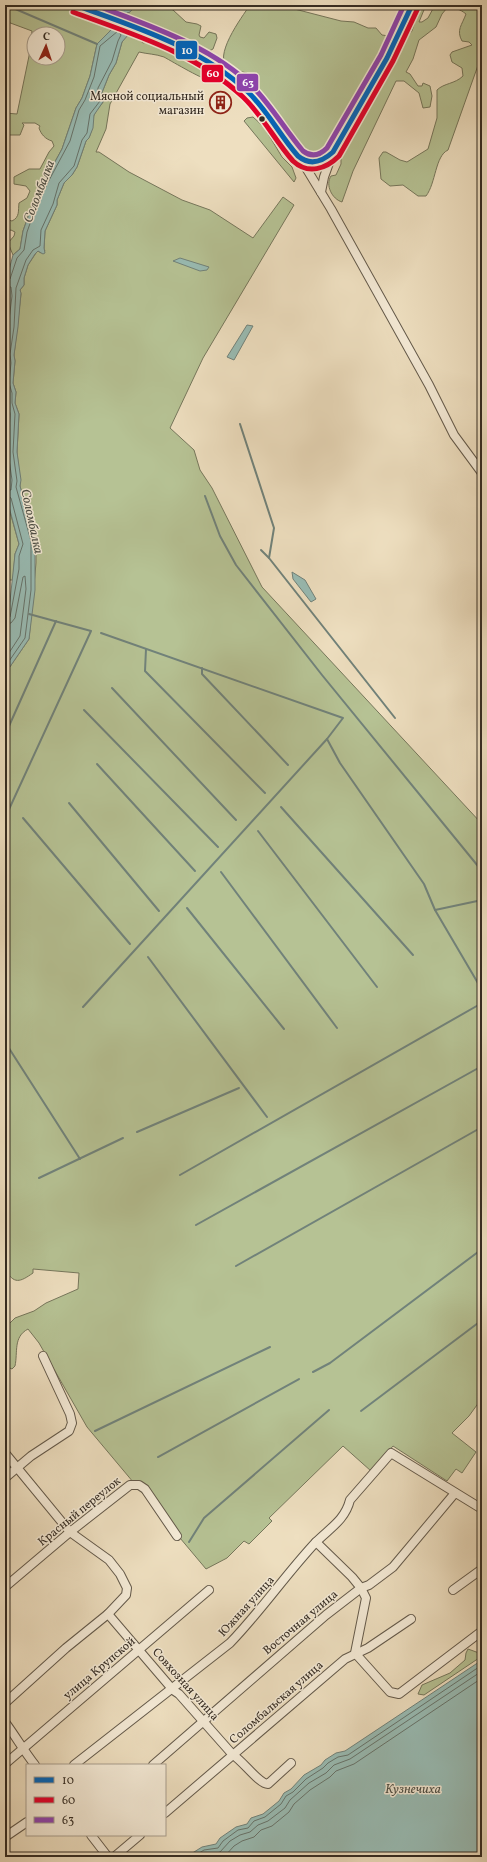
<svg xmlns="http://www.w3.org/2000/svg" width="487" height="1862" font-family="Vollkorn,serif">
	<rect width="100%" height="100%" fill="#eedfc0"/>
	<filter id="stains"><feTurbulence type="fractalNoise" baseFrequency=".005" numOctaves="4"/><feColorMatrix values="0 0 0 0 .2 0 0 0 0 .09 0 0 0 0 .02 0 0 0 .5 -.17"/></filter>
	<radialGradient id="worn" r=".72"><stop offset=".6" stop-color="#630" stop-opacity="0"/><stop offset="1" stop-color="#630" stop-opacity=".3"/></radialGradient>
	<g fill="#b6c294" stroke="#76775c" fill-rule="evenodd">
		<path d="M5 5H58L114 25 106 37 97 44 90 76 82 98 76 108 62 149 34 200 23 231 20 249 13 255 8 243 14 236 15 232 11 230 5 232V219L12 221C20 217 18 211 19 203L27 198 30 191 26 186 14 184V177L29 169H40L49 152 54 146 52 141C45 139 41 134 39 128L40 126 35 123H22L24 125 20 135H5V113L17 114 29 56 32 31 5 21ZM34 34H58V58H34Z"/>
		<path d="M136 5H165L173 10 186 22 197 24 201 26 199 35 200 37 204 38 209 32 216 34 217 38 213 49 209 51H205C191 45 171 30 158 27 147 25 133 24 126 15L127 12H130Z"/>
		<path d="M250 5H279L341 21 354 22 368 28H376L382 35 389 36 327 147 318 153 306 152 302 145 298 144 292 132 285 127 262 95 251 88 246 78 247 73C241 71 235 72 229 69 211 58 242 17 250 5Z"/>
		<path d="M420 5H426L419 22H422L428 18 435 5H482V54L448 150C435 156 436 183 426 196H418L403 185 390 186 381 179 379 158 383 152H386L400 160 407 162 428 149 437 118V90C444 83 455 84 463 76L462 68 452 62 450 55 452 52 472 45 469 42 462 41C456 30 462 25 466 14 460 9 455 8 447 8L442 14 436 27 419 40 413 59 406 72 410 74 418 86H422L423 83 430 86 432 96 430 107 423 108 419 93 404 81H396L353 171 342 202C332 199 325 185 331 176L336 175 341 164V156L405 39 412 31Z"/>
		<path d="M130 34 135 36 143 43 151 41 173 49 213 74V79L212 81C205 81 173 62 164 57 156 54 147 54 139 52L110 104 106 129 96 152H99L129 172 182 200 210 210 253 238 283 197 294 205 203 358 170 428 194 450 200 470 212 488 262 587 482 824V1398L469 1416 452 1433 476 1452 462 1473 456 1469 447 1481 393 1446 371 1471 343 1446 269 1518 272 1521 249 1544 244 1541 227 1558 206 1569 87 1427 39 1343 28 1329C13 1337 18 1352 15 1366L12 1369 5 1366V1328L15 1318 34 1311 46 1303 78 1289 79 1273 33 1269V1273C20 1282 14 1285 5 1269V674L29 639 36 563V550L20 486 17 452 19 414 15 403 16 392 13 383 15 361 14 355 21 294 20 290 24 285V278L28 265 36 253 38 251 41 253 45 251 44 249 45 231 57 205V200L64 183 72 175 77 167 86 141C94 133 90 125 94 115 96 109 102 105 105 99L101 95 109 75 116 63 122 42 127 35Z"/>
		<path d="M253 117 264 127 282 157 292 167 296 178 294 182 244 121 247 118Z"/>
		<path d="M5 406 6 498 19 544 15 554 13 580H7L5 577Z"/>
		<path d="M468 1649 479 1653 482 1652V1656L424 1695 418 1694 422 1685 450 1673 465 1660 466 1653Z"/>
	</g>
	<g fill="#99bcb4" stroke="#71827a">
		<path d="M118 5H136L130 12 127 13 123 30 129 34 122 42 116 63 109 75 101 95 105 99 94 115 93 128 89 138 86 141 77 167 72 175 64 183 57 200V205L45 231 44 248 45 253 43 254 38 251 35 254 28 265 24 278V285L20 290 21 293 18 327 14 355 15 361 13 383 16 392 15 403 19 414 17 452 21 480 20 486 35 540V590L29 639 5 674V619L10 601 15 554 19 544 5 492V285L13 255 20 249 23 231 34 200 62 149 76 108 82 98 90 76 97 44 112 29 116 14 114 11Z"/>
		<path d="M180 258 209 267 207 270 200 271 173 261Z"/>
		<path d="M247 325 253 326 234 360 227 357Z"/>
		<path d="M292 572 305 580 316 599 311 602 293 579Z"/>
		<path d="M482 1660V1857H186L202 1847 216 1844 220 1838 236 1827 247 1824 251 1818 263 1814 279 1801 284 1793 291 1789 304 1775 321 1765 325 1760 336 1753 345 1751Z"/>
	</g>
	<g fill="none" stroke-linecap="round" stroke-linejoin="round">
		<g stroke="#67746c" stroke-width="1">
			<path d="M5 282 10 279 17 258 24 250 27 232 38 201 70 141 79 110 85 100 94 77 100 46 118 31 121 35 118 41 112 61 98 88 97 95 100 101 90 114 87 133 82 140 74 166 59 183 53 204 41 230 40 246 33 250 26 260 16 288 14 327 10 354 11 363 9 383 12 393V403L15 414 13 452 17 481 16 487 31 541V590L25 638 5 667"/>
			<path d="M5 287H11L12 296 5 352"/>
			<path d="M5 389 10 414 8 452 12 480 11 490H5"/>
			<path d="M5 495 11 498 23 544 19 556V569L10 617 5 619"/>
			<path d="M5 624 11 623 15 618 23 577 25 576 26 589 20 636 5 659"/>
			<path d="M193 1857 204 1850 218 1848 223 1841 238 1830 248 1828 254 1821 265 1817 281 1804 286 1796 293 1792 306 1779 323 1768 328 1763 338 1757 348 1755 482 1665"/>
			<path d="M203 1857 220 1852 230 1841 240 1835 250 1832 258 1825 268 1821 285 1808 290 1800 309 1783 326 1773 334 1765 350 1759 482 1671"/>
			<path d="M224 1857 234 1846 242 1841 254 1837 261 1830 272 1826 289 1812 294 1804 310 1790 330 1777 336 1771 354 1764 482 1678"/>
		</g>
		<g stroke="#71827a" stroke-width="2">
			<path d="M6 5 97 44"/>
			<path d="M240 424 274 528 269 558"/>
			<path d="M205 496 220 536 236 565 322 675 482 871"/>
			<path d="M261 550 269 558 395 718"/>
			<path d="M146 649 145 671 265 793"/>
			<path d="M202 668V674L288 765"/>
			<path d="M112 688 236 820"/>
			<path d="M84 710 218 847"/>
			<path d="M5 735 56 621"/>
			<path d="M327 739 340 763 424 884 435 910 482 990"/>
			<path d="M97 764 195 871"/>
			<path d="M69 803 159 911"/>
			<path d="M281 807 413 955"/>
			<path d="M5 818 91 631 29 614"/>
			<path d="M23 818 130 944"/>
			<path d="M258 831 377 987"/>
			<path d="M221 872 337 1028"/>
			<path d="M187 908 284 1029"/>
			<path d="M435 910 482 900"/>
			<path d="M148 957 267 1117"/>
			<path d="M83 1007 327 739 343 718 101 633"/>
			<path d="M5 1042 80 1159"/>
			<path d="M137 1132 239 1088"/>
			<path d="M180 1175 482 1003"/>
			<path d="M39 1178 123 1138"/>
			<path d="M196 1225 482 1066"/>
			<path d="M236 1266 482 1127"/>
			<path d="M313 1372 330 1363 482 1249"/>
			<path d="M361 1411 482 1320"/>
			<path d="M95 1431 270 1347"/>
			<path d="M158 1457 299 1379"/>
			<path d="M189 1542 204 1518 329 1410"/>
		</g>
		<defs>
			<g id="minor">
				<path d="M300 158 331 209 429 385 454 435 482 473"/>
				<path d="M321 192 324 177 333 152"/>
				<path d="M5 1453 70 1532 109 1560 120 1574 127 1588 126 1595 108 1614 173 1690 179 1694 233 1755C243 1761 259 1784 268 1784L291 1763"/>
				<path d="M5 1478 31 1456 69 1431 72 1423 70 1414 43 1356"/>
				<path d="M316 1542 352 1577 361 1588 366 1598 355 1653 390 1692 399 1694 482 1631"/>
				<path d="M5 1587 70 1532 130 1485H139L145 1489 177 1536"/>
				<path d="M453 1590 482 1569"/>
				<path d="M5 1703 66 1648 108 1614"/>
				<path d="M5 1722C16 1737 24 1751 35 1765"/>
				<path d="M5 1764 209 1590"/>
				<path d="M74 1765 230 1643C261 1611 286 1574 316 1542 330 1528 345 1520 350 1500L391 1453 482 1509"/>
				<path d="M153 1765 326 1615 361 1588 369 1585 393 1567 455 1493"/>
				<path d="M165 1813 345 1659 368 1648 411 1619"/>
				<path d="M91 1835 108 1857"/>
				<path d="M5 1837 27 1822"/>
				<path d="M114 1857 140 1835"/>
			</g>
			<path id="major" d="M75 5C133 27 202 48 248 92 262 106 274 122 286 139 290 145 295 154 300 158 312 167 324 161 333 152L387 58 412 5"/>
		</defs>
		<use href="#minor" stroke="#63594a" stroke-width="10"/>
		<use href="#major" stroke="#352c23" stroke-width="12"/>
		<use href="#minor" stroke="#f4ead6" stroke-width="8"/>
		<use href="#major" stroke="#eedfc0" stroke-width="10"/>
		<defs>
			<path id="bus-1" d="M75 5C135 27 200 47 248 92 268 111 280 136 298 156 310 166 322 162 333 152L387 58 412 5"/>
			<path id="bus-2" d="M73 12C132 34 196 53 243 97 263 116 275 141 293 161 308 175 326 169 339 156L393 61 418 8"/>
			<path id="bus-3" d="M95 5C150 26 212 46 254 88 273 108 286 131 303 151 312 158 320 155 327 148L381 55 404 5"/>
		</defs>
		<use href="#bus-1" stroke="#f4ead6" stroke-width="8"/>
		<use href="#bus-2" stroke="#f4ead6" stroke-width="8"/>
		<use href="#bus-3" stroke="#f4ead6" stroke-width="8"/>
		<use href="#bus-1" stroke="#0065bd" stroke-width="5"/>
		<use href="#bus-2" stroke="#e4002b" stroke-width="5"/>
		<use href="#bus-3" stroke="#8e44ad" stroke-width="5"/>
	</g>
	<defs>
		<symbol id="building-ring" viewBox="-11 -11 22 22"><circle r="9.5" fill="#f4ead6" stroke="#8f2418" stroke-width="1.5"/><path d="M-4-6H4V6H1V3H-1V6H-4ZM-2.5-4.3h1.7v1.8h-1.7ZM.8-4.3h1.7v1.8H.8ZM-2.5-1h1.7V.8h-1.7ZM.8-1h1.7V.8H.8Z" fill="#8f2418"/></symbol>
	</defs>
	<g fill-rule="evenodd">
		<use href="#building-ring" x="208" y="90" width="25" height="25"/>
	</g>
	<circle fill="#352c23" stroke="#f4ead6" stroke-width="1.5" cx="262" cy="119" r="3.5"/>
	<g text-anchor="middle" stroke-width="3" stroke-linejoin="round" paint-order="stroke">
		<g font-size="12" fill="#352c23" stroke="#f4ead6" text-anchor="end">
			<text x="204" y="100">Мясной социальный<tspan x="204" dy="14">магазин</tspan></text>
		</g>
		<g font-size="12" fill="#352c23" stroke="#f4ead6">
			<text transform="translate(79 1511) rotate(-39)" y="4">Красный переулок</text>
			<text transform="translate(246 1606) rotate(-48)" y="4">Южная улица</text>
			<text transform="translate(300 1622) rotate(-40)" y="4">Восточная улица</text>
			<text transform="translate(99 1668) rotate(-40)" y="4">улица Крупской</text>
			<text transform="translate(186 1684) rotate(48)" y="4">Совхозная улица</text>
			<text transform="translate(276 1702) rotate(-41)" y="4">Соломбальская улица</text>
		</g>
		<g font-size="13" font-style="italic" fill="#4e5047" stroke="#f4ead6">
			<text transform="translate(38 191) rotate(-69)" y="5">Соломбалка</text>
			<text transform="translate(33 521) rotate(78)" y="5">Соломбалка</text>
			<text x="413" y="1793">Кузнечиха</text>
		</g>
	</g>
	<g stroke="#f4ead6" stroke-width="1.5">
		<rect x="175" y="40" width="23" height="20" rx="4" fill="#0065bd"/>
		<rect x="201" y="64" width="23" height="19" rx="4" fill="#e4002b"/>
		<rect x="236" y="73" width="23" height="19" rx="4" fill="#8e44ad"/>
	</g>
	<g font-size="11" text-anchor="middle" font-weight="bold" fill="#fff">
		<text x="187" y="54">10</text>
		<text x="213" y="77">60</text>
		<text x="248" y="86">63</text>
	</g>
	<rect width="487" height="1862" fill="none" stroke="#eedfc0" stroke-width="20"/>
	<rect x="6" y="6" width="475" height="1850" fill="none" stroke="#352c23" stroke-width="2"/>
	<rect x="10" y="10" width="467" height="1842" fill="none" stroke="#352c23"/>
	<rect x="26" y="1764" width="140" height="72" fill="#f4ead6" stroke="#a89e8e"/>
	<rect x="34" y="1777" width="20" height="6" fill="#0065bd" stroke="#a89e8e"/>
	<text x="62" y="1784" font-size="12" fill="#352c23">10</text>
	<rect x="34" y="1797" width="20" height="6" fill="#e4002b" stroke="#a89e8e"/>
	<text x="62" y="1804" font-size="12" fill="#352c23">60</text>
	<rect x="34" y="1817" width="20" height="6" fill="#8e44ad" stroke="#a89e8e"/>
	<text x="62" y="1824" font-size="12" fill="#352c23">63</text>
	<g transform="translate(46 46) rotate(3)"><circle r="19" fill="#f4ead6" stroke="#a89e8e"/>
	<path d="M0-3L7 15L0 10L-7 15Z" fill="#8f2418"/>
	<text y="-6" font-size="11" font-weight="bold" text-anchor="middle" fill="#352c23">С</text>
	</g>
	<rect width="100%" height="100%" filter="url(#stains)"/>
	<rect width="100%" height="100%" fill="url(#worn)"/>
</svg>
